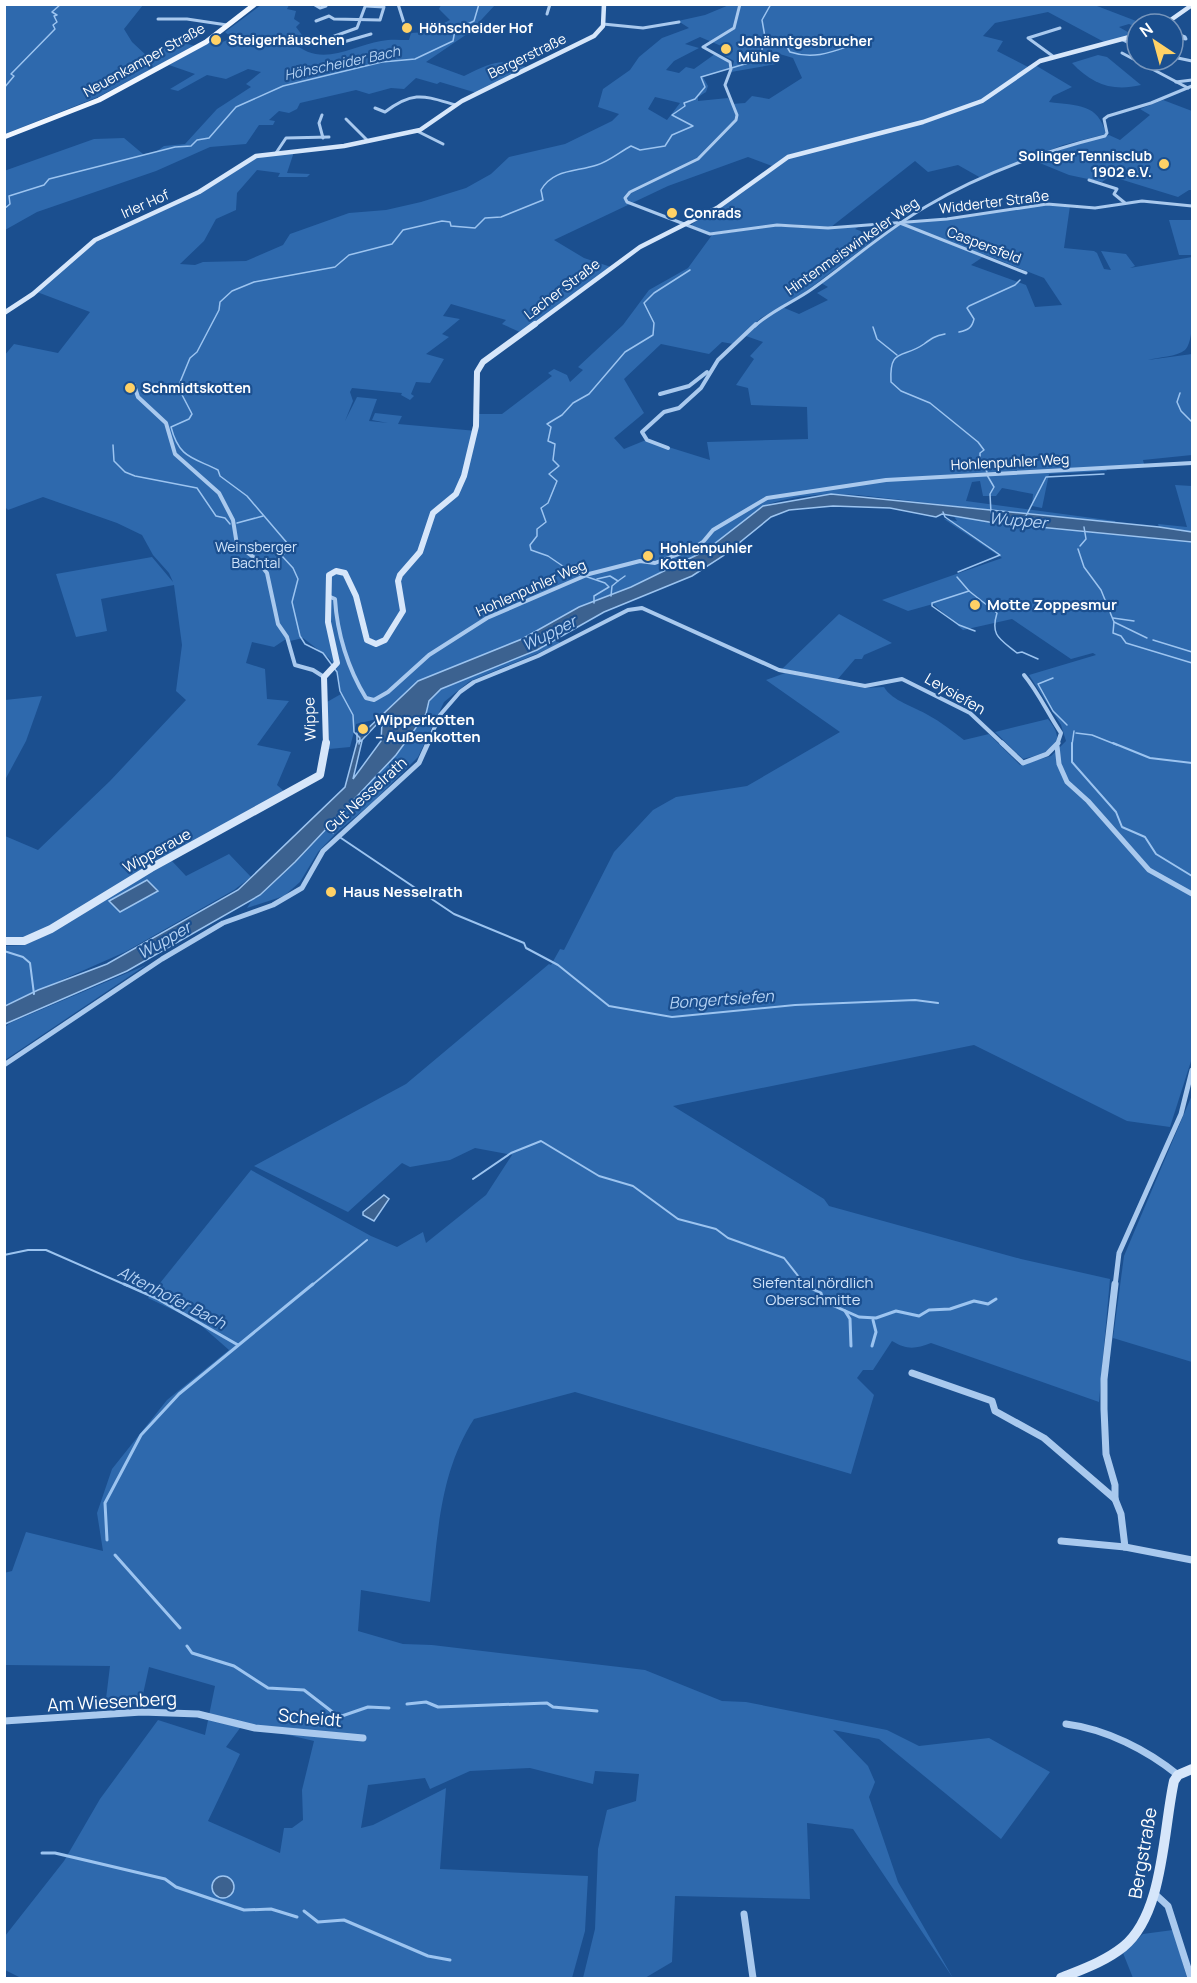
<svg xmlns="http://www.w3.org/2000/svg" width="1197" height="1983" font-family="Manrope,sans-serif">
	<rect width="100%" height="100%" fill="#1b4f8f"/>
	<g fill="#2e69ad" fill-rule="evenodd">
		<path d="M4 5H143L124 29 132 42 147 56 173 40 195 46 98 97 5 134Z"/>
		<path d="M261 5H289L287 9 296 11 294 19 300 23 296 27 302 35 292 41C320 69 351 46 381 41 390 39 400 40 409 40L411 33 426 32 450 20 439 9 441 5H495L470 32 426 62 464 76C491 63 500 57 529 68L477 93 440 82 437 84 416 78 404 89 391 88 369 94 356 90 300 103 297 109 289 113 279 111 269 120 275 121 273 125H259L246 144 210 147 156 171 37 212 5 230 4 171 94 139 124 138 143 154 154 153 164 146 185 144 217 109 251 87 246 84 261 72 248 69 226 79 207 75 178 91 170 89 195 74 169 65 210 42 220 43 232 38 225 32Z"/>
		<path d="M729 5H1100L1097 6 1144 24H1137L1136 27 1129 24 1119 27 1133 35 1106 43 1048 12 995 23 983 36 1003 41 997 51 1028 67 981 100 922 122 792 154 772 166 748 157 668 186 554 240 584 258 611 267 522 333 502 324 506 320 451 304 443 316 460 319 442 334 449 337 426 354 444 359 430 383 416 382 411 394 414 396 410 400 401 395 402 393 352 388 350 392 353 401 345 421 357 397 377 399 369 421 388 423 372 420 375 413 402 416 398 424 477 431 478 414H502L552 376 548 373 554 369 567 375 570 382 583 370 578 367 623 325 649 290 688 268 712 235 776 226 818 229 860 226 855 229 878 237 801 295 761 318 733 344 722 342 709 354 661 344 624 379 644 413 614 438 624 449 646 440 710 460 707 442 808 439 807 407 751 405 748 388 736 385 754 359 750 356 763 342 746 336 762 320 782 307 799 314 828 300 817 293 828 287 821 283 901 224 1045 205 1070 206 1064 248 1094 251 1097 253 1104 269 1111 270 1101 251 1126 254 1135 266 1130 268 1192 257C1192 276 1197 339 1185 350 1177 357 1158 357 1148 360L1192 354V455L1143 460 1144 464 1105 467 1107 471 1049 474 1042 508 1032 506 1033 494 1002 488 996 496H983L980 481 972 482 966 501 1115 521 1116 524 858 495C826 493 793 495 763 506L705 551 631 587 579 607 522 639 418 681 389 711 373 720 356 724 350 747 329 749 327 702 341 694 336 667 329 658 303 638 290 641 289 637 274 647 252 642 246 663 265 669 267 699 289 701 257 745 291 752 277 785 285 792 49 928 28 938H5V836L38 850 110 781 186 700 176 691 182 645 174 585 101 599 107 631 76 637 56 574 152 557 173 582 169 573 153 555 142 535 117 523 43 497 8 510 5 507 4 356 14 344 58 353 90 312 37 292 92 244 194 196 255 158 294 152 287 173 310 174 307 177H278L280 173 257 170 237 193 236 210 216 219 204 241 180 264 195 265 203 262 246 261 283 245 290 234 349 213 386 210 421 202 466 188 491 174 509 157 565 144 612 121 619 114 598 107 603 89 630 70 639 57 662 38 689 28 678 21 705 15ZM700 37 733 51 725 56 734 61 731 72 776 64 773 52 793 58 802 78 769 99 752 96 745 103 732 104 728 98 698 101V97L706 92 708 86 703 77 730 68 728 62 715 54 694 69 686 67 679 73 666 70 674 61 699 48 685 44ZM655 97 680 103 667 120 648 109ZM986 255 1044 278 1062 305 1035 307 1026 285 971 265Z"/>
		<path d="M1098 55 1107 57 1141 85C1112 92 1092 84 1072 63Z"/>
		<path d="M1035 65 1072 87 1053 96 1049 102C1078 106 1098 103 1106 134L1063 145 981 178 958 165 928 172 915 161 831 227 787 224 710 233 692 226V224L743 192 790 157 850 143 983 101Z"/>
		<path d="M1163 100 1192 111V190H1189L1178 197 1110 176 1102 182 1069 175 1030 159 1109 135 1120 140 1150 115 1140 109Z"/>
		<path d="M1169 220H1192V255H1179Z"/>
		<path d="M1175 485 1192 486V532L1159 527 1158 524 1187 527Z"/>
		<path d="M953 515 989 522 1192 542V1058L1170 1127 1127 1121 974 1045 673 1106 824 1199 829 1206 1021 1259 1110 1279 1099 1402 931 1343C915 1349 907 1350 892 1341L873 1370H863L857 1378 874 1395 851 1474 575 1392 474 1419C438 1475 438 1538 430 1602L361 1590 358 1631 403 1644 432 1645 645 1670 722 1701 746 1702 887 1730 919 1746 989 1738 1050 1772 1001 1839 879 1739 833 1730 868 1766 875 1782 869 1797 898 1882 953 1978 853 1829 807 1823 810 1899 675 1896 672 1962 645 1978H583L595 1929 598 1849 607 1810 636 1801 639 1774 595 1771 593 1784 530 1768 470 1771 430 1789 425 1778 368 1785 361 1828 373 1825 446 1788 440 1869 588 1876 585 1931 572 1978H21L5 1970V1936L64 1861 100 1799 158 1720 205 1735 215 1686 149 1667 141 1703 105 1707 110 1666 5 1665 4 1573 12 1571 26 1532 103 1551 97 1513 112 1469 167 1400 229 1350 196 1321 148 1298 251 1170 371 1236 397 1247 423 1232 426 1243 486 1195 512 1155 475 1148 450 1160 410 1167 402 1163 348 1212 254 1166 406 1084 549 964 551 965 560 949 564 950 614 852 653 810 676 797 747 786 840 732 766 680 785 673 864 688 884 687C892 701 915 707 928 715 941 722 952 731 964 740L989 734 1020 765 1051 756 1066 741 1061 725 1029 675 1096 655 1093 653 1071 659 1012 619 963 630 933 604 908 611 882 600 1002 558 944 519 957 521ZM243 1724 314 1741 302 1790 303 1820 292 1828H284L280 1853 208 1821 240 1754 226 1747Z"/>
		<path d="M839 614 892 643 864 655 862 659H855L837 680 782 669Z"/>
		<path d="M556 640 560 643 548 649 470 681 444 702 418 757 372 803 337 832 318 852 300 882 284 896 247 908 252 900 295 862 396 755 426 714 430 701 441 689Z"/>
		<path d="M42 696 26 741 5 780V700Z"/>
		<path d="M1048 719C1070 746 1048 753 1023 759L995 732Z"/>
		<path d="M229 854 251 877 234 890 125 952 5 1005V946L24 945 34 941 171 860 186 876Z"/>
		<path d="M146 965 5 1060V1027L10 1023Z"/>
		<path d="M1192 1095V1362L1113 1338 1124 1256Z"/>
		<path d="M1173 1930 1187 1978H1133L1123 1953 1143 1934Z"/>
	</g>
	<g fill="#3c6290" stroke="#9cc4f0" stroke-width="1.5">
		<path d="M831 494 1159 527 1192 532V542L989 522 942 514 936 517 890 508 833 506 789 510 771 517 723 556 692 576 604 612 537 650 441 689 429 701 426 714 396 755 295 862 260 895 127 971 5 1024V1006L38 990 107 964 238 890 345 787 357 742 362 741 353 779 381 741 382 723H378L362 740 357 741V733H363L418 681 522 639 579 607 631 587 705 551 763 506Z"/>
		<path d="M147 880 158 891 120 912 109 901Z"/>
		<path d="M384 1195 389 1199 374 1221 363 1215V1212Z"/>
		<circle cx="223" cy="1887" r="11"/>
	</g>
	<g fill="none" stroke-linecap="round" stroke-linejoin="round">
		<g stroke="#9cc4f0" stroke-width="1.5">
			<path d="M762 46 787 47 790 52C814 60 832 52 855 44"/>
			<path d="M4 88 14 76 11 74 55 29 53 25 57 22 54 16 57 15 52 12 61 4"/>
			<path d="M4 209 10 204 9 196 44 185 49 179 175 147 191 146 197 140 209 138 236 107 283 86 382 62 415 59 453 41 455 30 474 21 479 4"/>
			<path d="M873 327 877 339 897 355"/>
			<path d="M959 332C968 330 972 328 974 319L967 308 969 306 1015 285 1020 280"/>
			<path d="M945 334C935 336 932 338 924 344 903 359 889 347 891 382L901 391 930 403 978 442 984 450 980 453V461L987 472"/>
			<path d="M1180 393 1177 402 1181 411 1192 422"/>
			<path d="M113 445 114 461 125 472 135 476 197 488 216 516 225 518 230 524"/>
			<path d="M987 475 994 487 990 494 991 513"/>
			<path d="M943 512 945 517 1000 555 958 572"/>
			<path d="M1026 516 1046 477 1104 474"/>
			<path d="M237 523 263 516"/>
			<path d="M1080 546 1086 539 1084 527"/>
			<path d="M1078 549 1084 567 1101 590 1114 622 1147 638"/>
			<path d="M957 577 969 591 932 603V606L959 625 975 631"/>
			<path d="M597 579 610 576 618 581 612 586 611 596"/>
			<path d="M618 581 625 576"/>
			<path d="M969 591 997 613C990 636 1000 639 1017 653L1022 652 1038 659"/>
			<path d="M594 603V596L609 587 605 583 570 571 548 556 531 550 530 545 537 536V529L546 522 541 508 548 503 557 481 549 474 559 466 553 460 555 444 548 441 551 427 547 424 562 415 573 403 589 394 625 352 653 335 654 323 644 303 654 293 690 270"/>
			<path d="M1113 618 1134 621"/>
			<path d="M1114 622 1113 633 1121 636 1126 643 1192 663"/>
			<path d="M1153 640 1192 652"/>
			<path d="M1053 678 1038 684 1053 711 1067 725"/>
			<path d="M1076 733 1092 735 1117 745"/>
			<path d="M359 744 360 738 354 732 353 715 340 691 337 672 323 653 305 644 300 636 292 602 298 579 293 568 282 556 288 550V544L247 496 220 476 218 470C192 457 179 458 171 427L189 419 192 414 178 387 190 358 197 352 219 310 220 302 232 291 254 282 335 267 349 255 392 244 403 230 442 221 450 222 451 226 475 228 485 218 501 217 543 200 541 190C553 169 576 172 597 165 608 162 620 152 631 146L640 150 665 146 672 135 693 126 672 115 685 106 684 103 695 99 705 87 701 77 755 61 762 56V46L757 41 765 37 762 20 771 4"/>
			<path d="M1072 745 1074 731"/>
		</g>
		<g stroke="#9cc4f0" stroke-width="2">
			<path d="M1072 743V762L1116 812 1122 827 1145 837 1156 854 1192 876"/>
			<path d="M1113 743 1150 758 1192 763"/>
			<path d="M325 828 333 833"/>
			<path d="M341 838 454 914 524 943 526 948 558 965 609 1006 672 1017 795 1005 915 1000 938 1003"/>
			<path d="M4 951 23 957 30 963 34 994"/>
			<path d="M473 1179 511 1153 541 1141 599 1176 633 1186 678 1219 716 1229 728 1238 784 1258 806 1286"/>
			<path d="M4 1255 28 1250H46L128 1286"/>
			<path d="M311 1286 367 1240"/>
		</g>
		<g stroke="#9cc4f0" stroke-width="3">
			<path d="M124 1284 158 1299 238 1345"/>
			<path d="M802 1284 821 1293 823 1301 859 1317 876 1318 896 1311 919 1316 929 1310 950 1309 974 1301 988 1304 996 1299"/>
			<path d="M845 1311 850 1319 851 1346"/>
			<path d="M872 1346 876 1332 873 1320"/>
			<path d="M107 1540 105 1503 141 1435 179 1394 313 1284"/>
			<path d="M115 1555 180 1628"/>
			<path d="M187 1646 192 1653 234 1666 268 1688 304 1690 339 1717 368 1707 389 1708"/>
			<path d="M407 1704 426 1702 438 1707 547 1703 553 1707 597 1711"/>
			<path d="M42 1853H55L165 1879 176 1887 244 1910 271 1909 297 1917"/>
			<path d="M304 1911 318 1922 344 1920 428 1956 450 1960"/>
		</g>
		<g stroke="#a9c9ee" stroke-width="3">
			<path d="M318 4 315 5 320 8 326 6 323 4"/>
			<path d="M398 4 404 23"/>
			<path d="M740 4 734 28 703 47 730 62 731 69 725 85 737 115 736 120 698 159 630 192 625 198 627 202 710 234 777 225 828 228 947 219 1047 204 1095 208 1142 201 1192 206"/>
			<path d="M547 14 550 4"/>
			<path d="M158 19H187L227 25"/>
			<path d="M316 21 329 16 334 19 380 20 384 7 366 6"/>
			<path d="M603 24 643 28 679 22"/>
			<path d="M1180 35 1185 37 1186 39 1174 37Z"/>
			<path d="M1121 39 1137 47"/>
			<path d="M333 40 340 43 371 34"/>
			<path d="M336 42H318L357 28 366 4"/>
			<path d="M1122 53 1188 88"/>
			<path d="M1054 57 1028 38 1060 28"/>
			<path d="M1173 57 1192 61"/>
			<path d="M1176 82 1192 80"/>
			<path d="M375 108 385 112C414 90 424 96 456 105"/>
			<path d="M322 115 319 123 323 138"/>
			<path d="M346 119 367 140"/>
			<path d="M417 131 443 144"/>
			<path d="M276 153 286 138 329 137"/>
			<path d="M1089 180 1117 189 1114 194 1125 203"/>
			<path d="M900 223 1026 273"/>
			<path d="M755 326C772 310 794 302 812 289 850 262 887 229 927 206 981 174 1045 151 1105 136L1107 133 1104 119 1108 116 1151 103 1192 86"/>
		</g>
		<g stroke="#a9c9ee" stroke-width="4">
			<path d="M134 385 138 397 166 423 175 454 219 493 233 520 237 545 256 559 267 573 278 624 287 637 295 665 313 670 324 677"/>
			<path d="M660 394 689 386 707 372"/>
			<path d="M668 448 647 440 642 432 664 412 679 408 701 388 718 360 756 324"/>
			<path d="M328 596 335 599C337 633 348 669 366 698L374 700 388 692 429 655 487 618 589 574 640 561 655 563 692 549 703 542 713 530 767 498 886 480 1192 463"/>
			<path d="M1024 675C1039 693 1048 714 1061 733L1057 745"/>
			<path d="M427 745 440 715 460 692 474 682 538 656 628 610 642 608 779 670 865 686 902 679 970 713 1004 745"/>
		</g>
		<g stroke="#a9c9ee" stroke-width="5">
			<path d="M1002 743 1023 763 1047 754 1058 743"/>
			<path d="M1057 746 1059 764 1067 782 1088 801 1149 870 1192 894"/>
			<path d="M4 1065 162 959 223 923 273 905 302 888 323 851 419 763 428 743"/>
			<path d="M1115 1286 1119 1253 1181 1114 1192 1070"/>
		</g>
		<g stroke="#a9c9ee" stroke-width="7">
			<path d="M1115 1284 1104 1379V1409L1106 1454 1115 1485V1499L1121 1514 1125 1547"/>
			<path d="M912 1373 992 1401 995 1411 1044 1438 1115 1499"/>
			<path d="M1061 1541 1125 1547 1192 1560"/>
			<path d="M4 1721 142 1712 198 1714 255 1728 363 1738"/>
			<path d="M1066 1724C1106 1729 1147 1750 1178 1775"/>
			<path d="M1155 1894 1168 1906 1191 1978"/>
			<path d="M744 1914 753 1978"/>
		</g>
		<g stroke="#d6e6fa" stroke-width="4.5">
			<path d="M1165 24 1192 5"/>
			<path d="M4 313 33 294 95 240 199 192 256 156 344 146 420 130 462 101 594 36 603 26 604 4"/>
			<path d="M533 326 640 247 717 208 788 157 923 122 982 101 1040 61 1137 35"/>
		</g>
		<path stroke="#d6e6fa" stroke-width="6" d="M326 745 324 677 337 663 328 622 329 575 336 571 345 573 356 596 367 640 376 644 385 640 403 611 398 581 400 575 420 552 433 513 456 494 464 476 476 426 477 372 483 362 535 324"/>
		<path stroke="#d6e6fa" stroke-width="8" d="M4 941H24L51 929 151 868 320 775 326 743"/>
		<path stroke="#d6e6fa" stroke-width="10" d="M1061 1978C1083 1969 1104 1962 1123 1947 1164 1914 1163 1830 1174 1781L1178 1775 1192 1769"/>
		<path stroke="#f0f6ff" stroke-width="5" d="M4 137 99 100 206 42 255 4"/>
	</g>
	<g fill="#ffd166" stroke="#1b4f8f" stroke-width="2">
		<circle cx="407" cy="28" r="6"/>
		<circle cx="216" cy="40" r="6"/>
		<circle cx="726" cy="49" r="6"/>
		<circle cx="1164" cy="164" r="6"/>
		<circle cx="672" cy="213" r="6"/>
		<circle cx="130" cy="388" r="6"/>
		<circle cx="648" cy="556" r="6"/>
		<circle cx="975" cy="605" r="6"/>
		<circle cx="363" cy="729" r="6"/>
		<circle cx="331" cy="892" r="6"/>
	</g>
	<g text-anchor="middle" stroke-width="4.5" stroke-linejoin="round" paint-order="stroke">
		<g font-size="14" font-weight="bold" fill="#fff" stroke="#1b4f8f" text-anchor="start">
			<text x="419" y="33">Höhscheider Hof</text>
			<text x="228" y="45">Steigerhäuschen</text>
			<text x="738" y="46">Johänntgesbrucher<tspan x="738" dy="16">Mühle</tspan></text>
			<text x="1152" y="161" text-anchor="end">Solinger Tennisclub<tspan x="1152" dy="16">1902 e.V.</tspan></text>
			<text x="684" y="218">Conrads</text>
			<text x="142" y="393">Schmidtskotten</text>
			<text x="660" y="553">Hohlenpuhler<tspan x="660" dy="16">Kotten</tspan></text>
		</g>
		<g font-size="14" fill="#fff" stroke="#1b4f8f">
			<text transform="translate(527 56) rotate(-26)" y="5">Bergerstraße</text>
			<text transform="translate(144 60) rotate(-29)" y="5">Neuenkamper Straße</text>
			<text transform="translate(994 202) rotate(-7)" y="5">Widderter Straße</text>
			<text transform="translate(145 204) rotate(-24)" y="5">Irler Hof</text>
			<text transform="translate(984 245) rotate(21)" y="5">Caspersfeld</text>
			<text transform="translate(852 246) rotate(-35)" y="5">Hintenmeiswinkeler Weg</text>
			<text transform="translate(562 289) rotate(-37)" y="5">Lacher Straße</text>
			<text transform="translate(1010 462) rotate(-3)" y="5">Hohlenpuhler Weg</text>
			<text transform="translate(531 588) rotate(-24)" y="5">Hohlenpuhler Weg</text>
		</g>
		<g font-size="14" font-style="italic" fill="#b5d3f5" stroke="#1b4f8f">
			<text transform="translate(342 63) rotate(-12)" y="5">Höhscheider Bach</text>
		</g>
		<g font-size="14" fill="#cfe3fa" stroke="#1b4f8f">
			<text x="256" y="552">Weinsberger<tspan x="256" dy="16">Bachtal</tspan></text>
		</g>
		<g font-size="15" font-weight="bold" fill="#fff" stroke="#1b4f8f" text-anchor="start">
			<text x="987" y="610">Motte Zoppesmur</text>
			<text x="375" y="725">Wipperkotten<tspan x="375" dy="17">– Außenkotten</tspan></text>
			<text x="343" y="897">Haus Nesselrath</text>
		</g>
		<g font-size="15" fill="#fff" stroke="#1b4f8f">
			<text transform="translate(955 694) rotate(30)" y="5">Leysiefen</text>
			<text transform="translate(310 719) rotate(-92)" y="5">Wippe</text>
			<text transform="translate(366 795) rotate(-42)" y="5">Gut Nesselrath</text>
			<text transform="translate(157 851) rotate(-29)" y="5">Wipperaue</text>
		</g>
		<g font-size="15" fill="#cfe3fa" stroke="#1b4f8f">
			<text x="813" y="1288">Siefental nördlich<tspan x="813" dy="17">Oberschmitte</tspan></text>
		</g>
		<g font-size="16" font-style="italic" fill="#b5d3f5" stroke="#1b4f8f">
			<text transform="translate(1018 520) rotate(5)" y="6">Wupper</text>
			<text transform="translate(549 633) rotate(-27)" y="6">Wupper</text>
			<text transform="translate(164 940) rotate(-30)" y="6">Wupper</text>
			<text transform="translate(721 999) rotate(-4)" y="6">Bongertsiefen</text>
			<text transform="translate(172 1297) rotate(27)" y="6">Altenhofer Bach</text>
		</g>
		<g font-size="18" fill="#fff" stroke="#1b4f8f">
			<text transform="translate(112 1702) rotate(-3)" y="6">Am Wiesenberg</text>
			<text transform="translate(310 1718) rotate(5)" y="6">Scheidt</text>
			<text transform="translate(1143 1853) rotate(-80)" y="6">Bergstraße</text>
		</g>
	</g>
	<rect width="1197" height="1983" fill="none" stroke="#ffffff" stroke-width="12"/>
	<g transform="translate(1155 42) rotate(324)"><circle r="28" fill="#1b4f8f" stroke="#7695bc" stroke-width="1.5"/>
	<path d="M0-4.5L10 22L0 15L-10 22Z" fill="#ffd166"/>
	<text y="-9" font-size="16" font-weight="bold" text-anchor="middle" fill="#ffffff">N</text>
	</g>
</svg>
